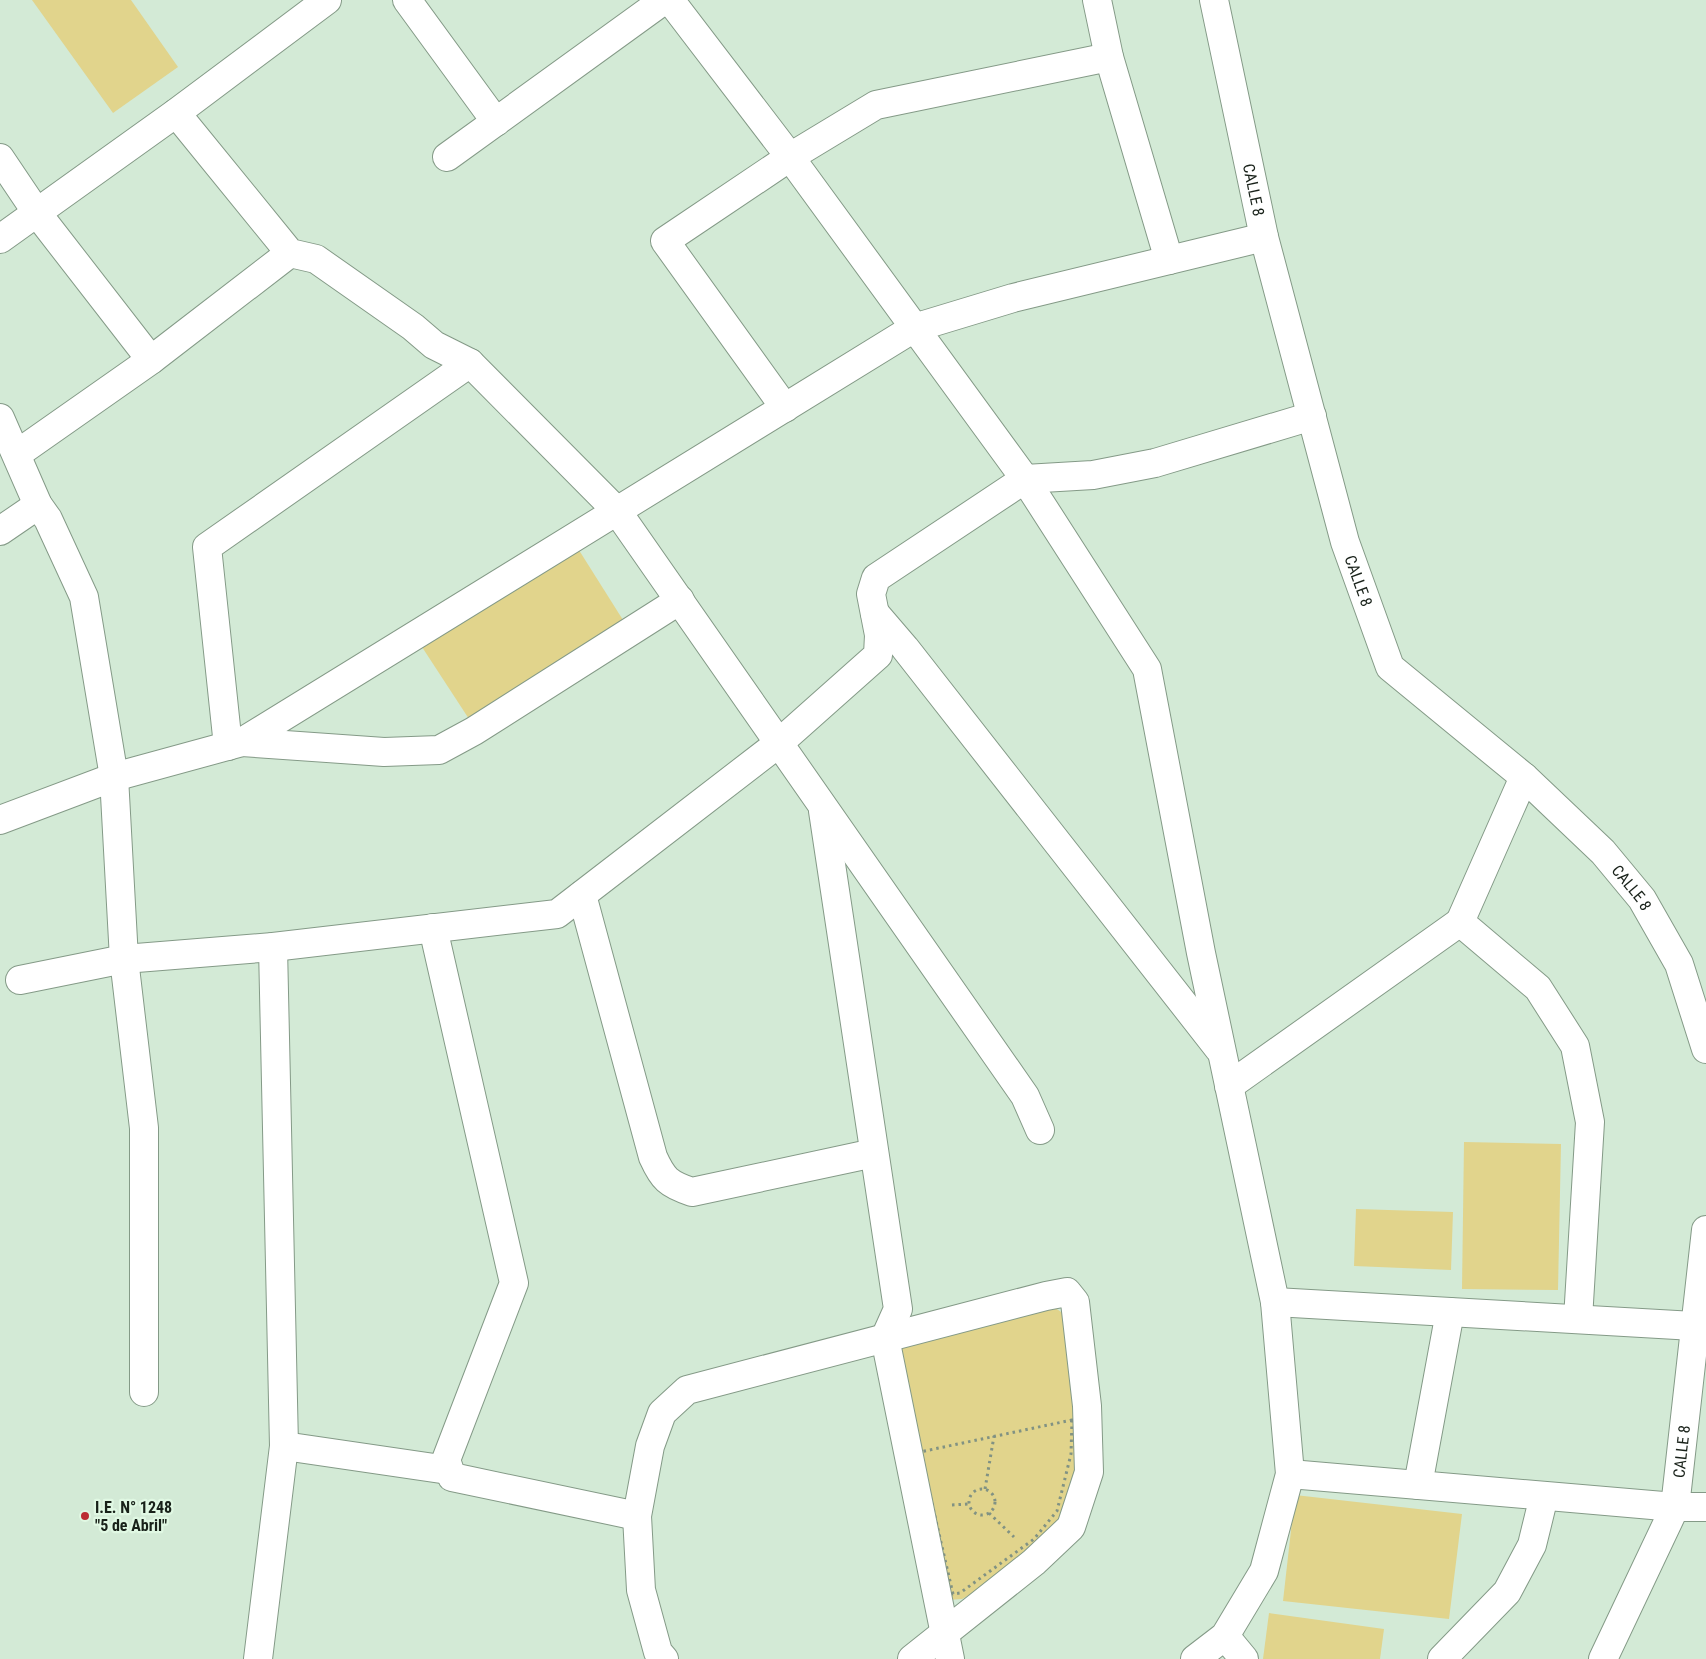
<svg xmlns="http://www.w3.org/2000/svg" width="1706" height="1659" font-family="'Roboto Condensed',sans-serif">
	<rect width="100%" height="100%" fill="#d3ead6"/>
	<g fill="#e1d48c">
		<path d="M32 0H131L178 67 113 113Z"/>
		<path d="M577 547 623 620 469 719 422 647Z"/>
		<path d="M1464 1142 1561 1144 1558 1290 1462 1289Z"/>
		<path d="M1356 1209 1453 1212 1451 1270 1354 1266Z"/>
		<path d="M1051 1305 1064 1314 1077 1453 1073 1490 1053 1534 971 1594 962 1599 948 1600 895 1343Z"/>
		<path d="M1295 1495 1462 1514 1449 1619 1283 1601Z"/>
		<path d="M1269 1613 1384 1629 1380 1659H1263Z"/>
	</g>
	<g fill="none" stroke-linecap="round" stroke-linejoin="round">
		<defs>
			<g id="street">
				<path d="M407 0 496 122"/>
				<path d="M670 0 790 157 1025 479 1147 669 1201 953 1275 1302 1290 1474 1264 1571 1225 1636 1195 1659"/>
				<path d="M1097 0 1109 57 1169 260"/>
				<path d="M176 113 290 253 316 259 413 327 434 345 470 363 617 511 1025 1096 1040 1130"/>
				<path d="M447 157 664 0"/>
				<path d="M0 158 37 213 151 360"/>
				<path d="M0 239 176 113 327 0"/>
				<path d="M785 408 665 241 790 157 876 105 1109 57"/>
				<path d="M0 418 38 505 48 519 84 597 114 777 124 959 144 1128V1392"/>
				<path d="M17 454 151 360 290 253"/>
				<path d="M0 531 38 505"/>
				<path d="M875 613 905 648 1219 1049"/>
				<path d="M242 742 384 752 439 750 474 731 680 600"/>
				<path d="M228 746 207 547 470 363"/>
				<path d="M1524 777 1460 922 1538 988 1575 1046 1590 1122 1578 1319"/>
				<path d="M823 811 898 1309 885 1338 950 1659"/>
				<path d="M0 820 114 777 242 742 914 328 1013 298 1264 237"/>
				<path d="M582 895 653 1157C663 1179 668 1184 692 1192L874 1153"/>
				<path d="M433 928 514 1283 446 1460 452 1477 637 1516"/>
				<path d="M20 980 124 959 273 947 557 914 779 743 878 655 879 635 871 594 876 578 1025 479 1093 475 1155 463 1312 416"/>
				<path d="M1229 1086 1460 922"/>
				<path d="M1275 1302 1694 1326"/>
				<path d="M284 1446 448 1470"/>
				<path d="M1290 1474 1675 1507H1706"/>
				<path d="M1418 1485 1450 1312"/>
				<path d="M1225 1636 1244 1659"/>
				<path d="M258 1659 284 1446 273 947"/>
				<path d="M664 1659 658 1652 641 1590 637 1516 650 1446 662 1413 687 1390 1046 1296 1067 1292 1075 1302 1087 1406 1089 1472 1071 1527 1034 1562 912 1659"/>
				<path d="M1442 1659 1507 1592 1532 1545 1544 1496"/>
			</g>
			<g id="secondary">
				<path id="s1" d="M1214 0 1264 237 1345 542 1390 667 1524 777 1603 852 1642 899 1679 964 1706 1049"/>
				<path id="s2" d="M1603 1659 1675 1507 1706 1230"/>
			</g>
		</defs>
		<use href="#street" stroke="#849a87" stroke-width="30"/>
		<use href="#secondary" stroke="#849a87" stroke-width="30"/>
		<g stroke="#819283" stroke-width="3" stroke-dasharray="2.5 4" stroke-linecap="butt">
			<path d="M1072 1420 1071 1454 1057 1511 1034 1539 960 1593 953 1594 920 1452Z"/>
			<circle cx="982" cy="1502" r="13"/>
			<path d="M985 1489 994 1436"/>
			<path d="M952 1505 969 1504"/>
			<path d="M989 1513 1014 1537"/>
		</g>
		<use href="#street" stroke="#fff" stroke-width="28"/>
		<use href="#secondary" stroke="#fff" stroke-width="28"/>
	</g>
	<circle fill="#bc2d33" stroke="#e0f8e3" stroke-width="2" cx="85" cy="1516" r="5"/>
	<g text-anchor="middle" stroke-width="4.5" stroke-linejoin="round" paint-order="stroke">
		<g font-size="16" fill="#182119" stroke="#e0f8e3">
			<text dy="6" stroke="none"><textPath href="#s1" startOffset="194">CALLE 8</textPath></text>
			<text dy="6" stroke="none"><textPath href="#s1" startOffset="599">CALLE 8</textPath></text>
			<text dy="6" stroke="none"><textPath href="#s1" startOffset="1019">CALLE 8</textPath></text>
			<text dy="6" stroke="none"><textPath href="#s2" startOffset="224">CALLE 8</textPath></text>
		</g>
		<g font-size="16" font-weight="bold" fill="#182119" stroke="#e0f8e3" text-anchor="start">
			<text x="95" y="1513">I.E. N° 1248<tspan x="95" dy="18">"5 de Abril"</tspan></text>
		</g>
	</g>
</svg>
